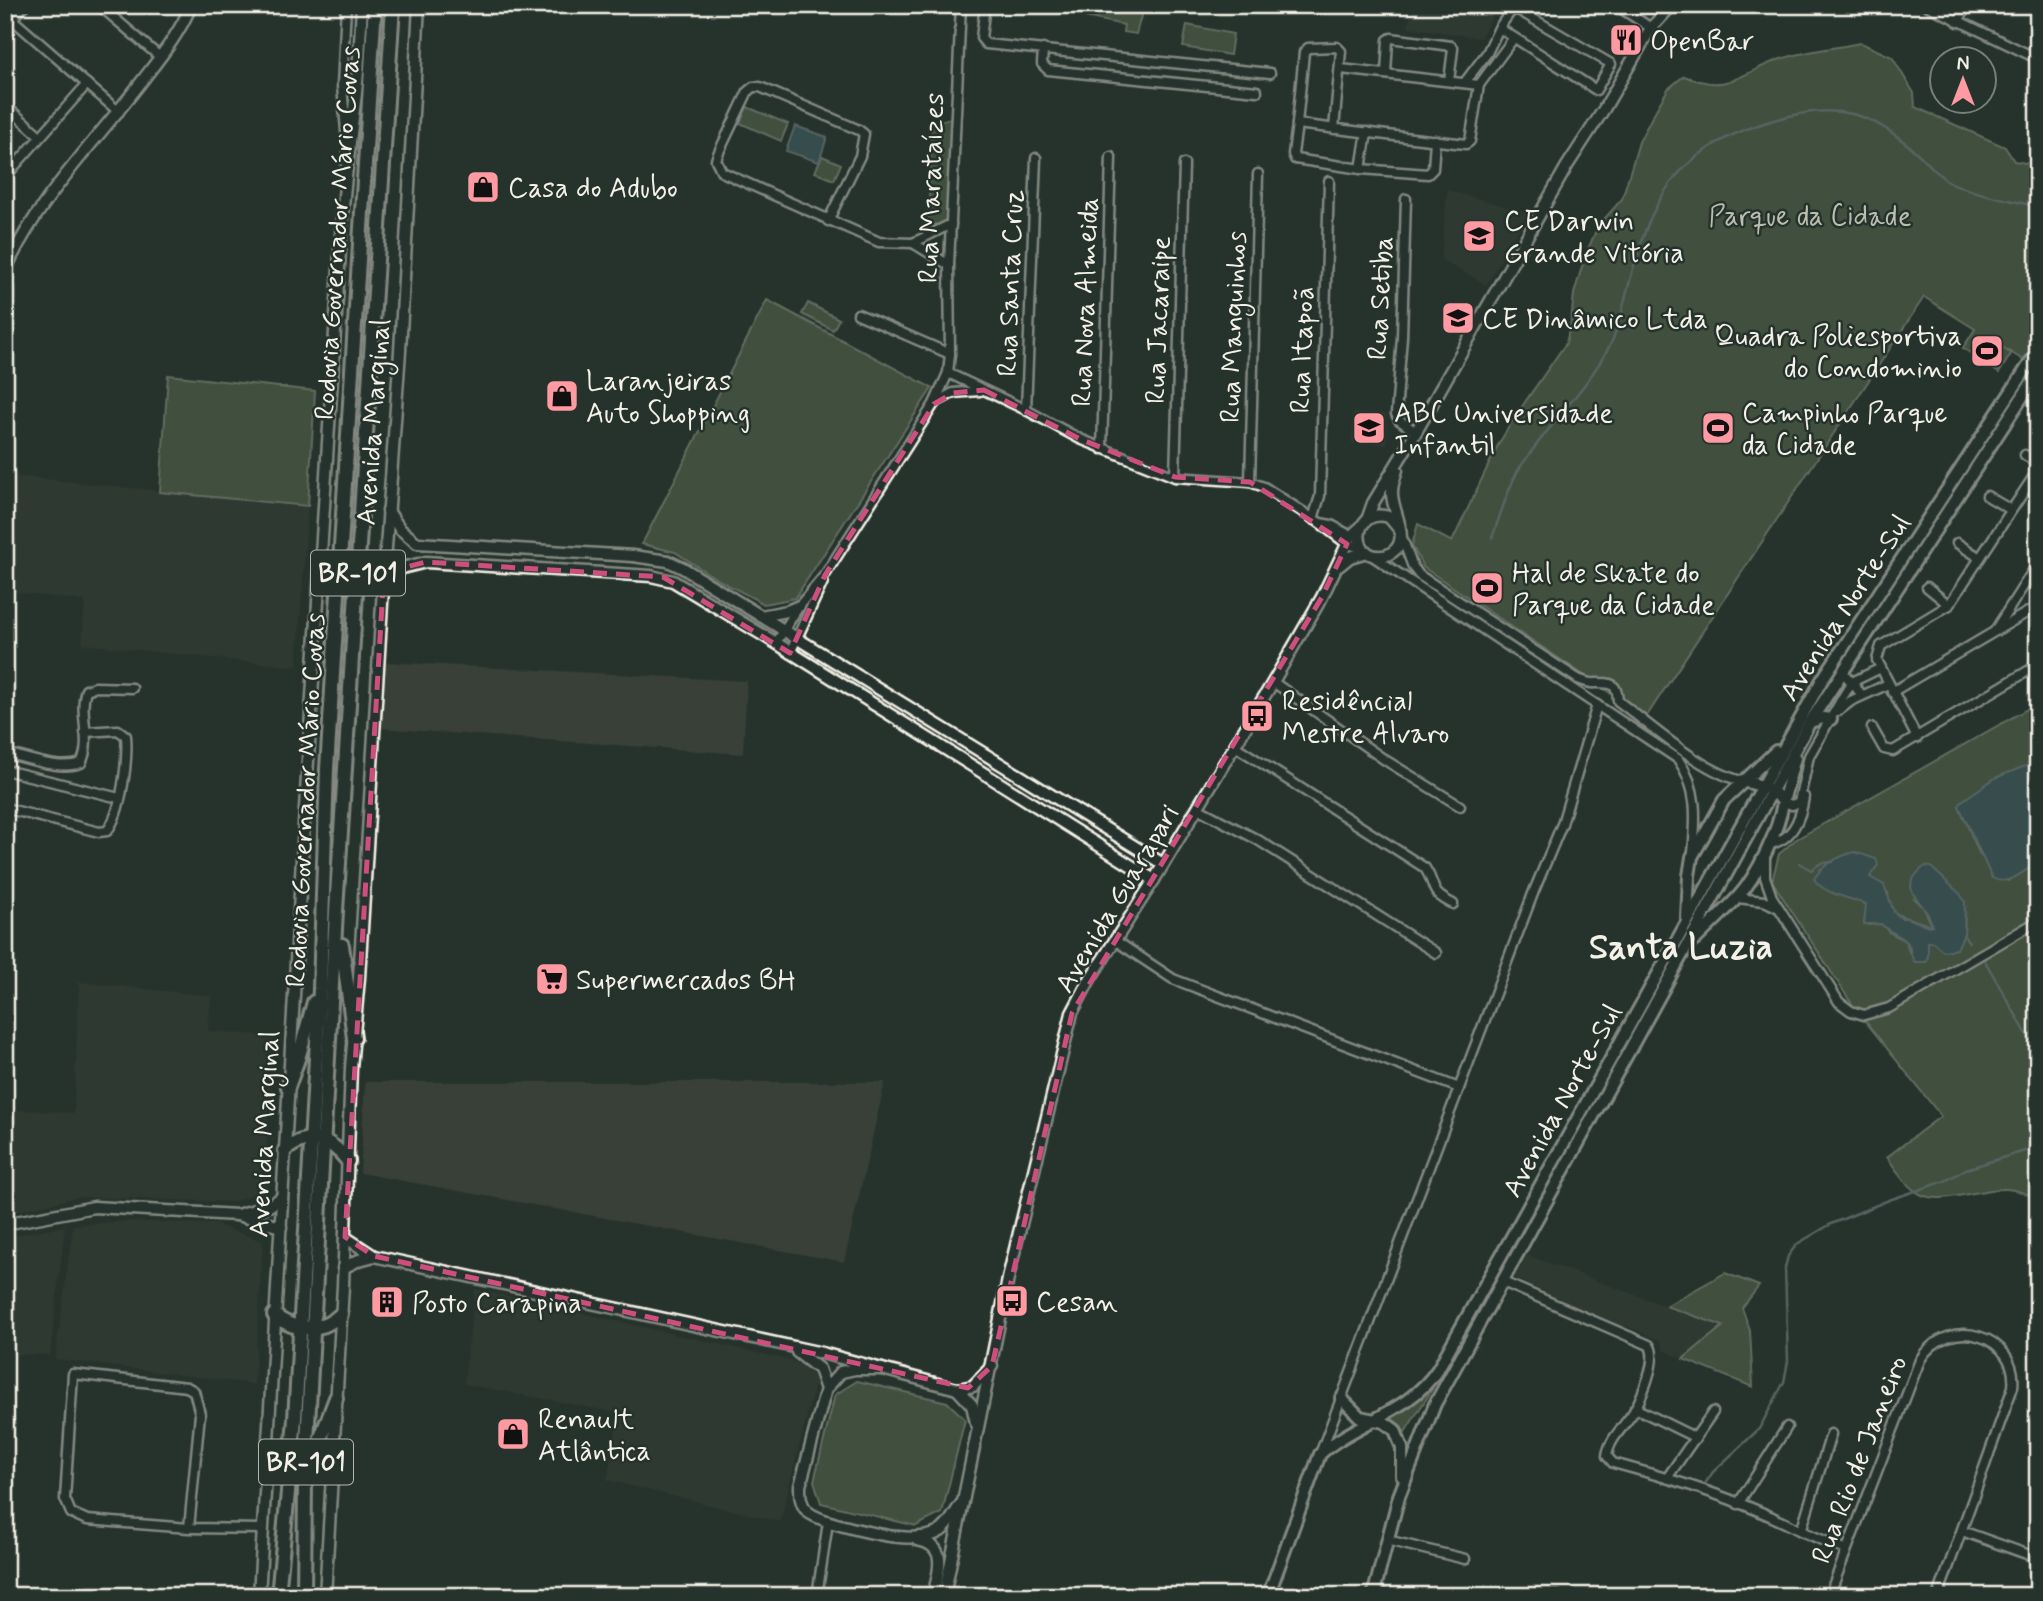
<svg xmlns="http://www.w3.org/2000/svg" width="2043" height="1601" font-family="Mynerve,sans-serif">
	<rect width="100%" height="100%" fill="#26332d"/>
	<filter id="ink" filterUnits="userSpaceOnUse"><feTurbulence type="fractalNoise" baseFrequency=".0143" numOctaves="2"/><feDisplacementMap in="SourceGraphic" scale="14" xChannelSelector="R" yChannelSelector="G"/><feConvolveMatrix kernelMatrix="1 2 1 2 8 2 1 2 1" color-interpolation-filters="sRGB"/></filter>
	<g filter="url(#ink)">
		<g fill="#393f37">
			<path d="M1413 5H1500L1480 38 1408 27Z"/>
			<path d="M1447 190 1529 213 1486 285 1441 260Z"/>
			<path d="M1353 413 1386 414 1387 444 1352 443Z"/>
			<path d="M5 475 308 506 297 667 82 644 85 601 5 591Z"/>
			<path d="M384 662 747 681 743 754 379 728Z"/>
			<path d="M79 982 211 996 208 1031 274 1036 264 1190 233 1202 78 1197 5 1214V1109L74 1113Z"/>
			<path d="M365 1082H885L844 1262 360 1173Z"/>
			<path d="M125 1221 215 1224 263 1241 254 1384 55 1359 73 1225Z"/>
			<path d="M65 1226 50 1355 5 1354V1237Z"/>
			<path d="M1527 1255 1666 1306 1724 1326 1683 1359 1663 1350 1661 1341 1629 1327 1624 1328 1514 1278Z"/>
			<path d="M475 1289 793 1361 807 1367 814 1377 815 1385 780 1522 607 1480 619 1413 464 1384Z"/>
		</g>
		<g fill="#627152" stroke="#abb19d" stroke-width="2" fill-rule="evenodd">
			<path d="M1086 5H1118L1143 9 1136 34 1123 32 1124 25 1085 17Z"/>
			<path d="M1187 25 1233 34 1230 55 1183 47Z"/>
			<path d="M1861 43 1892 57 1914 93 1915 107 2005 147 2014 161 2038 165V338L2023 360 1999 345 2011 354 1999 373 1963 348 1975 329 1924 297 1646 717 1423 567 1412 545 1418 524 1452 542 1497 447 1514 418 1566 343 1571 321 1574 294 1585 256 1598 226 1622 199 1639 142 1652 117 1668 89 1684 76C1730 95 1741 72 1781 59 1806 51 1835 48 1861 43Z"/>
			<path d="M747 107 788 124 781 141 740 123Z"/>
			<path d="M951 118 947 225 928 224 932 123Z"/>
			<path d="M822 156 841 164 834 180 815 172Z"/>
			<path d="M767 300 932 388 795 598 764 604 717 579 675 552 642 544Z"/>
			<path d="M808 303 839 319 833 330 802 314Z"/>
			<path d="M168 375 315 391 308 506 160 492Z"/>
			<path d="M2038 703V761L1959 806 1980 855 2008 881 2038 862V1199C2028 1194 2018 1190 2007 1189 1982 1187 1942 1206 1920 1194 1906 1187 1896 1169 1887 1157L1941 1116 1854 1007 1772 881 1779 854 1795 840ZM1855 852 1873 880 1888 893C1889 915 1898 915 1914 920 1921 922 1926 925 1932 925L1923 907 1915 899 1965 910 1964 934 1950 951 1933 942H1928V956L1909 952 1906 941 1889 932 1882 924 1868 925 1864 922 1867 912 1866 904 1821 869 1845 855Z"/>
			<path d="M1725 1273 1759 1286 1742 1308 1750 1331 1753 1387 1683 1359 1723 1326 1666 1306Z"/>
			<path d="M857 1381 947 1402 965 1419 942 1513 916 1526 821 1503 814 1481 835 1395Z"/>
			<path d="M1433 1388 1405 1432 1390 1417Z"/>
		</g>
		<g fill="#4c6c73" stroke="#8fa1a2" stroke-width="2">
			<path d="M795 126 827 137 819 162 786 151Z"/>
			<path d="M2038 761V862C2024 871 2008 887 1992 878L1959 806 1962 801 1995 778Z"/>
			<path d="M1855 852 1876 859 1878 865 1870 877 1884 885 1894 912 1901 918H1906L1929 926 1932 925C1927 899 1892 892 1925 866L1931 867 1960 894 1965 902 1964 934 1957 949 1943 951 1933 942H1928V956L1926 962H1915C1909 956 1912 947 1906 941 1898 934 1889 932 1881 924H1864L1866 904C1850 898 1823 894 1814 879 1823 864 1839 856 1855 852Z"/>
		</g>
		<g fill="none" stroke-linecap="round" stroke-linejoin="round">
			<g stroke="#8fa1a2" stroke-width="2.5">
				<path d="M1492 538C1500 517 1508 487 1519 469 1547 426 1586 391 1610 345 1620 326 1623 305 1629 284 1650 203 1673 153 1758 125 1787 115 1822 107 1852 114 1874 119 1898 136 1915 151 1926 161 1935 172 1946 180 1967 193 2013 200 2038 207"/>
				<path d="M1799 863 1811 870 1821 863 1833 862"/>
				<path d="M1963 935 1969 942"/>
				<path d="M1985 961 2038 1054"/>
				<path d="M1702 1488 1713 1472 1759 1429 1784 1382 1788 1361 1785 1268 1788 1256 1797 1244 1831 1224 1889 1200 1945 1181 1966 1169 2038 1147"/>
				<path d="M2025 1596 2030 1584 2038 1578"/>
			</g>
			<defs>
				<g id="minor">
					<path d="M99 5 160 57"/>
					<path d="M346 5 342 86 347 142"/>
					<path d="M985 5 981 38 986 44 1270 73"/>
					<path d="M1616 5 1651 28"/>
					<path d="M1926 5 2038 59"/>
					<path d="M5 13 119 112"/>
					<path d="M1958 22 1967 5"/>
					<path d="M5 26 25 5"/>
					<path d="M1043 49 1042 64 1048 70 1257 91"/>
					<path d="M1341 69 1479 85 1513 39"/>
					<path d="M1386 73 1388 40 1391 38 1451 46 1453 49 1449 81"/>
					<path d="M1465 82 1487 53 1499 28 1511 11 1518 10 1611 64 1596 90 1499 28"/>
					<path d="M5 105 40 136"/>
					<path d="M1297 124 1293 154 1295 159 1361 169 1428 174 1433 169 1435 140"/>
					<path d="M1334 129 1341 51 1337 47 1308 48 1304 52 1297 124C1353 131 1409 138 1466 144L1470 141 1479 85"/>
					<path d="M1361 169 1367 132"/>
					<path d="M5 177 87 84"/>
					<path d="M1406 199 1402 337 1396 414 1399 420 1416 432"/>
					<path d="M828 221 860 156 864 134 859 130 760 87H753L748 91 718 154 716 160 722 172 879 242 913 243 951 224"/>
					<path d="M913 243 949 265"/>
					<path d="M858 314 950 354"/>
					<path d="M948 373 1026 410 1080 439 1175 477 1250 482 1264 487 1320 523 1347 544 1363 548"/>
					<path d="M936 402 953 393 980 391"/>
					<path d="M1026 410 1036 158"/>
					<path d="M1102 449 1111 157"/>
					<path d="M2025 455 2038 463"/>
					<path d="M1175 477 1184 164"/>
					<path d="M1250 482 1258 174"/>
					<path d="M1987 496 2011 510"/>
					<path d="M1313 519 1320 496 1329 181"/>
					<path d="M1320 523 1331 525 1351 536"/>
					<path d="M1401 535 1413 567 1419 575 1578 679C1583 681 1590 684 1595 683 1611 683 1617 682 1618 701 1653 727 1704 774 1746 782"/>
					<path d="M1957 543 1980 558"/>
					<path d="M1371 555 1678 759C1699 789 1696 819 1693 854"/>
					<path d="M1927 587 1949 605"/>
					<path d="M1996 629 2038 563"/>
					<path d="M776 643 799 606 825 575 934 404 948 373 950 354 949 265 961 5"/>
					<path d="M790 653 823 582"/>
					<path d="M1842 671 1862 695"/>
					<path d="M1273 682 1385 760 1460 806"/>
					<path d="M1892 692 2038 606"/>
					<path d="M1838 711 1851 701 1888 684"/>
					<path d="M5 721 9 708"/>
					<path d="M1872 728 1884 749 1893 751 2038 665"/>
					<path d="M1917 738 1877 660 1881 646 1949 605 2038 470"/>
					<path d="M1235 746 1425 868C1438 888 1427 891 1453 904"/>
					<path d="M5 753C28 758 59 771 81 763 93 741 78 713 86 690L95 687 132 688"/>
					<path d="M5 770 119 798"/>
					<path d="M1783 802 1792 805 1799 802 1809 756 1844 695 1852 682 1881 668"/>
					<path d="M5 808 99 832 107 831C122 813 128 758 126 736L118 730 85 732"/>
					<path d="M1197 808 1258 840 1436 953"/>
					<path d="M1770 844C1792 840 1801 818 1804 797"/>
					<path d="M1765 858V877L1772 897 1839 1002 1851 1011 1864 1015 1889 1008 2038 921"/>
					<path d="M1737 898 1764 901 1779 908"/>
					<path d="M1116 941 1173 979 1459 1088"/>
					<path d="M1503 1282 1649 1345C1659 1357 1642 1395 1636 1408 1627 1424 1609 1438 1607 1456L1613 1463C1676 1480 1742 1500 1801 1531L1831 1434"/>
					<path d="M1635 1408 1696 1438"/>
					<path d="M1320 1454 1534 891 1562 824 1597 705"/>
					<path d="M1667 1478 1713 1412"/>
					<path d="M1738 1504 1787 1427"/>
					<path d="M189 1528 200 1414 194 1391 187 1387 73 1374 65 1499 71 1513 87 1520 189 1528 263 1529"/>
					<path d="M1801 1531 1846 1550"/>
					<path d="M1962 1531 2038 1558"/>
					<path d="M1387 1540 1465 1559"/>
					<path d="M1374 1591 1391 1596"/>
					<path d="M817 1596 828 1522"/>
					<path d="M1547 1596H1558"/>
					<path d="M1829 1596 1920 1360C1948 1313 2019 1335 2013 1387L1938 1596"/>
					<path d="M2035 1596 2038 1590"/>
				</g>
				<g id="tertiary">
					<path d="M5 271C39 196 96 142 145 77 162 55 181 31 191 5"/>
					<path d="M1397 470C1395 477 1392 484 1392 492 1391 509 1409 534 1396 549 1392 553 1387 556 1382 556 1349 559 1353 506 1389 517L1399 529"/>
					<path d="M388 511 400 529 417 543 633 556 668 561 683 568 1163 864"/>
					<path d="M1367 520 1373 503 1416 432 1567 166 1604 109 1651 28 1672 5"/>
					<path d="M1339 566 1350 557 1367 552"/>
					<path d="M383 587 402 568 426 562 651 576 673 581 776 643 1154 880"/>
					<path d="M761 616 787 611 799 606"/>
					<path d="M237 1215 269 1206 281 1198"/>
					<path d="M5 1224 94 1207 237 1215 281 1227"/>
					<path d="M345 1237 374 1256 822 1353 882 1369"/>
					<path d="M343 1268 359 1260 374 1256"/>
					<path d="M797 1352 819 1369 826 1389"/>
					<path d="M957 1389 972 1405 976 1423"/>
					<path d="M961 1504C954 1514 948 1528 937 1533 927 1538 910 1538 899 1537 882 1536 817 1522 807 1511 800 1504 800 1494 800 1486L826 1389 841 1372 855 1369H882L957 1389 973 1386 992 1366"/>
					<path d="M917 1540C950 1545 938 1574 933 1596"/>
					<path d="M259 1596C285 1143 311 689 341 236 343 193 349 152 354 109 359 75 360 40 362 5"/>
					<path d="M325 1596 343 1286 351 1068 359 978 382 604 400 351 419 5"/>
					<path d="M944 1596 1009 1274 1072 1013 1090 979 1154 880 1273 682 1322 597 1351 536 1360 528"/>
				</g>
				<g id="secondary">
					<path d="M1810 722 1823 718 1831 719"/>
					<path d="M1783 802 1795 758"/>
					<path d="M1687 918 1689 876 1692 857 1724 800 1776 751"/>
					<path d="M1695 940C1709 926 1724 912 1738 897 1757 876 1779 830 1783 802 1774 789 1760 785 1746 782"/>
					<path d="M1341 1398 1360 1417 1384 1422 1395 1430 1402 1448V1476"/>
					<path d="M1268 1596 1320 1454C1357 1421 1409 1413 1438 1369L1822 680 2038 351"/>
					<path d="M1373 1596 1399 1496 1435 1404 1810 722 2038 373"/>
				</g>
				<g id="primary">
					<path d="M342 945 354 1038"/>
					<path d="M288 1087 298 1059 314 1002"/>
					<path d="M285 1150C310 1131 329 1137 348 1161"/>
					<path d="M274 1315C295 1332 322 1333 341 1314"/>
					<path d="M309 1469 336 1398"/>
					<path d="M278 1596 295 1419 320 989 327 769 375 5"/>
					<path d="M304 1596 305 1479 336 911 393 5"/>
				</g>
			</defs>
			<use href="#minor" stroke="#f4f1e8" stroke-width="13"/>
			<use href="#tertiary" stroke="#f4f1e8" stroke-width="15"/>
			<use href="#secondary" stroke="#f4f1e8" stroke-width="16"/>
			<use href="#primary" stroke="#f4f1e8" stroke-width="18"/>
			<use href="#minor" stroke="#26332d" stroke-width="8"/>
			<use href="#tertiary" stroke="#26332d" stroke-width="10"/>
			<use href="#secondary" stroke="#26332d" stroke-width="10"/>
			<use href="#primary" stroke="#26332d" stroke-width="12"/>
		</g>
	</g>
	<path d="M0 0H2043V1601H0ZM984 390 1080 439 1175 477 1250 482 1347 544 1322 597 1072 1013 992 1366 968 1388 374 1256 345 1237 383 587 402 568 426 562 663 577 790 653 825 575 934 404 953 393Z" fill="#26332d" fill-opacity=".55" fill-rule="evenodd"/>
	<path fill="none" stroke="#ce4e7e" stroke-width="5" stroke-dasharray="14 9" stroke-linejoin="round" d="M984 390 1080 439 1175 477 1250 482 1347 544 1322 597 1072 1013 992 1366 968 1388 374 1256 345 1237 383 587 402 568 426 562 663 577 790 653 825 575 934 404 953 393Z"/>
	<defs>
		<symbol id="restaurant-square" viewBox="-11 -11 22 22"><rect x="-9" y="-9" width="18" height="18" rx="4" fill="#ff9aa2" stroke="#26332d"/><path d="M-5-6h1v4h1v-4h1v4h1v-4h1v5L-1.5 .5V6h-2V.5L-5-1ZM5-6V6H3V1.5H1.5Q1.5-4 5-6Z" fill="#111"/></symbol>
		<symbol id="shop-square" viewBox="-11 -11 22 22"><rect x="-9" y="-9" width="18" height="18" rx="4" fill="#ff9aa2" stroke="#26332d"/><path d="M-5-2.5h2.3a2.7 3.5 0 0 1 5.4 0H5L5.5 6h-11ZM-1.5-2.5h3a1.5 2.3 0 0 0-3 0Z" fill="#111"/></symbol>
		<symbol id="school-square" viewBox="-11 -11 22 22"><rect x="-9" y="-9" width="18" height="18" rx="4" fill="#ff9aa2" stroke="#26332d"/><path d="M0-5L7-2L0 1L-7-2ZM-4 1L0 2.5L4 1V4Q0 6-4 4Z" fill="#111"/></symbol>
		<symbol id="stadium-square" viewBox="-11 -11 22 22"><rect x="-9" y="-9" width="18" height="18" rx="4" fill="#ff9aa2" stroke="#26332d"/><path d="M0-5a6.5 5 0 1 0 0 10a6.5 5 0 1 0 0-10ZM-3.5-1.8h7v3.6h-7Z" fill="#111"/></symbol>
		<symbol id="bus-square" viewBox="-11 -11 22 22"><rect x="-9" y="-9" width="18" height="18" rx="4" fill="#ff9aa2" stroke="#26332d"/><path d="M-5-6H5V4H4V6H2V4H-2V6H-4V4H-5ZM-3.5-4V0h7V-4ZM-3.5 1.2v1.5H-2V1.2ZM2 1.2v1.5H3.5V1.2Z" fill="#111"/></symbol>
		<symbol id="supermarket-square" viewBox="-11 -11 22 22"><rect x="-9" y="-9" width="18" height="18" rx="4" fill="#ff9aa2" stroke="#26332d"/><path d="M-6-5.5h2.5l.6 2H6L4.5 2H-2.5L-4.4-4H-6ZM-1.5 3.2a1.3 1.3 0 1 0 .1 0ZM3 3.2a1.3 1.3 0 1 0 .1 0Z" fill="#111"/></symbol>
		<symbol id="building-square" viewBox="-11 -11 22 22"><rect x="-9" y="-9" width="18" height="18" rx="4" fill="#ff9aa2" stroke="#26332d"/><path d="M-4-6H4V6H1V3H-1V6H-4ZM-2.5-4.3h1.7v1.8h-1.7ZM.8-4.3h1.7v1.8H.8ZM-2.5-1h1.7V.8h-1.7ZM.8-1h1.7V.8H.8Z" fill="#111"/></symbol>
	</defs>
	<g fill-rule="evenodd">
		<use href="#restaurant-square" x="1607" y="21" width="38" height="38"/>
		<use href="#shop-square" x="464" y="168" width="38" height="38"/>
		<use href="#school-square" x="1460" y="217" width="38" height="38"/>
		<use href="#school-square" x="1439" y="299" width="38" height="38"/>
		<use href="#stadium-square" x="1968" y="332" width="38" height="38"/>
		<use href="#shop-square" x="543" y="377" width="38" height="38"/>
		<use href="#school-square" x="1350" y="409" width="38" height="38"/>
		<use href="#stadium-square" x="1699" y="409" width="38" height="38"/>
		<use href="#stadium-square" x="1468" y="569" width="38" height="38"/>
		<use href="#bus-square" x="1238" y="697" width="38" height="38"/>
		<use href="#supermarket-square" x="533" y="960" width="38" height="38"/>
		<use href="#bus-square" x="993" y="1282" width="38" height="38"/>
		<use href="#building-square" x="368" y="1283" width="38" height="38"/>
		<use href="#shop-square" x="494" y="1415" width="38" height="38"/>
	</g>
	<g text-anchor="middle" stroke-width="5" stroke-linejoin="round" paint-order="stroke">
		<g fill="#26332d" stroke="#b6b8b0" stroke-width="2">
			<rect x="311" y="550.5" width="94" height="45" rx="5"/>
			<rect x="259" y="1439.5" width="94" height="45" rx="5"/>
		</g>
		<g font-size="26" font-weight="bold" fill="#f4f1e8">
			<text x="358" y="582">BR-101</text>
			<text x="306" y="1471">BR-101</text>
		</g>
		<g font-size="28" fill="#f4f1e8" stroke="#26332d" text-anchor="start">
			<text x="1650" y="50">OpenBar</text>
			<text x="508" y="197">Casa do Adubo</text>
			<text x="1504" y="230">CE Darwin<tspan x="1504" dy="32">Grande Vitória</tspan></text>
			<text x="1482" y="328">CE Dinâmico Ltda</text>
			<text x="1962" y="345" text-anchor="end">Quadra Poliesportiva<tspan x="1962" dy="32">do Condominio</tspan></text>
			<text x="586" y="390">Laranjeiras<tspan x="586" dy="32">Auto Shopping</tspan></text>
			<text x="1394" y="422">ABC Universidade<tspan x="1394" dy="32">Infantil</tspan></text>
			<text x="1742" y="422">Campinho Parque<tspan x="1742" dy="32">da Cidade</tspan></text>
			<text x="1512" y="582">Hal de Skate do<tspan x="1512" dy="32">Parque da Cidade</tspan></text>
			<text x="1282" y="710">Residêncial<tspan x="1282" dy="32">Mestre Alvaro</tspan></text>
			<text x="576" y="989">Supermercados BH</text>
			<text x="1036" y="1311">Cesan</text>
			<text x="412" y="1312">Posto Carapina</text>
			<text x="538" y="1428">Renault<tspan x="538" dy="32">Atlântica</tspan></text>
		</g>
		<g font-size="28" fill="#f4f1e8" stroke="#26332d">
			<text transform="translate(930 188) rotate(-88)" y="10">Rua Marataízes</text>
			<text transform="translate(336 233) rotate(-86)" y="10">Rodovia Governador Mário Covas</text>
			<text transform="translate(1009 283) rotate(-88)" y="10">Rua Santa Cruz</text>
			<text transform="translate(1379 298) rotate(-87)" y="10">Rua Setiba</text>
			<text transform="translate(1084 302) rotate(-88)" y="10">Rua Nova Almeida</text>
			<text transform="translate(1157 320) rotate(-88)" y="10">Rua Jacaraipe</text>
			<text transform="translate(1232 327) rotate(-88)" y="10">Rua Manguinhos</text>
			<text transform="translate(1301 350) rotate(-88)" y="10">Rua Itapoã</text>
			<text transform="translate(372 422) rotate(-86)" y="10">Avenida Marginal</text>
			<text transform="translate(1844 607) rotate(-57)" y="10">Avenida Norte-Sul</text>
			<text transform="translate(304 800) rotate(-87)" y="10">Rodovia Governador Mário Covas</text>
			<text transform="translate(1116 898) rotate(-59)" y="10">Avenida Guarapari</text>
			<text transform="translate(1561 1100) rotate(-61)" y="10">Avenida Norte-Sul</text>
			<text transform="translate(263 1134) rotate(-87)" y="10">Avenida Marginal</text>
			<text transform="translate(1858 1459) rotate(-69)" y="10">Rua Rio de Janeiro</text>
		</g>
		<g font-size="28" fill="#babeac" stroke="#26332d">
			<text x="1810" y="225">Parque da Cidade</text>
		</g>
		<g font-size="35" font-weight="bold" fill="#f4f1e8" stroke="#26332d">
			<text x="1681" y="958">Santa Luzia</text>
		</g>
	</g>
	<rect width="2043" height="1601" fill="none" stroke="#26332d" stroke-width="28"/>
	<rect x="14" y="14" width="2015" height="1573" fill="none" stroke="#f4f1e8" stroke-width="2.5" filter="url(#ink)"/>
	<g transform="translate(1963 80)"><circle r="33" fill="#26332d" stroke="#787f78" stroke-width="2"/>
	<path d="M0-5L12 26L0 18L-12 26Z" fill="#ff9aa2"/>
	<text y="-10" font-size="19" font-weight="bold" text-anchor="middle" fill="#f4f1e8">N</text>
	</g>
</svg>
